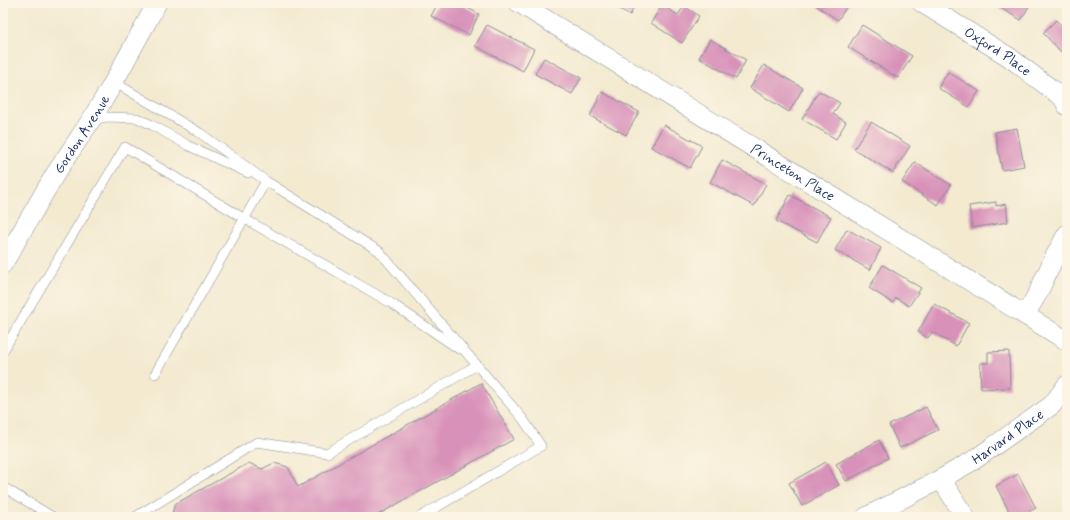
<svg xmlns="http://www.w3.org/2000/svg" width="1070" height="520" font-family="Mynerve,sans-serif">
	<rect width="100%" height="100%" fill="#fcf5e5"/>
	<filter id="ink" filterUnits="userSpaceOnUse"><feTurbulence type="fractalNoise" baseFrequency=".025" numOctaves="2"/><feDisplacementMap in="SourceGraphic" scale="8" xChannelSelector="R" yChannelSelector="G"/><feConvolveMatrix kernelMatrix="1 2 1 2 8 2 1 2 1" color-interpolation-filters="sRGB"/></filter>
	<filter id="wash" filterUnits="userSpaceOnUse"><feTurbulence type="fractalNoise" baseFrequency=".012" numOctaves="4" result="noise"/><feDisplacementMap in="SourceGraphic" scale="16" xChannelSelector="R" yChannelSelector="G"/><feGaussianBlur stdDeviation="0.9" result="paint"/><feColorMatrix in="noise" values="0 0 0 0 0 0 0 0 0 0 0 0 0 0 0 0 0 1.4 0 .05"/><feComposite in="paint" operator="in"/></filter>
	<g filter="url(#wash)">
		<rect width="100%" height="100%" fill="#f3ead0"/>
		<g id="blocks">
			<g fill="#d891b9">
				<path d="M438 3H458L479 14 469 35 431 16Z"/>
				<path d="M608 3H636L630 15Z"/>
				<path d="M812 3H849L838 20Z"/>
				<path d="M992 3H1031L1021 20Z"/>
				<path d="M662 5 678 15 684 6 699 16 682 43 651 23Z"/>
				<path d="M1056 20 1067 32V58L1043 33Z"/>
				<path d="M487 25 534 49 523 71 475 46Z"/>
				<path d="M862 25 912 56 898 78 848 47Z"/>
				<path d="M710 39 746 60 736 79 699 58Z"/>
				<path d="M544 58 581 78 572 94 535 74Z"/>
				<path d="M764 65 803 88 789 112 750 88Z"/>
				<path d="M948 72 979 91 969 107 938 88Z"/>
				<path d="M819 91 840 103 833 114 846 122 836 139 802 119Z"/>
				<path d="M602 92 639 112 626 135 590 116Z"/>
				<path d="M871 122 910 146 893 173 854 149Z"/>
				<path d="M664 125 702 146 690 168 651 147Z"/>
				<path d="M1017 128 1024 166 1002 170 995 132Z"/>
				<path d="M722 160 766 184 754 206 710 182Z"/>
				<path d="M915 162 951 185 938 205 902 182Z"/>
				<path d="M790 195 831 217 817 242 776 221Z"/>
				<path d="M996 202V206L1006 204 1008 222 972 228 969 206Z"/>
				<path d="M847 229 881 248 870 270 835 250Z"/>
				<path d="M883 265 921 288 909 306 896 298 893 303 869 288Z"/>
				<path d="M934 304 969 323 956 346 932 332 928 338 918 332Z"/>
				<path d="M1009 351 1010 388 981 389 980 363H988V352Z"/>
				<path d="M481 383 514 439 374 517H171L175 504 249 463 262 469 274 463 288 467 298 487Z"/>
				<path d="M926 407 938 430 900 448 889 425Z"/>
				<path d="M879 440 888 458 846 481 836 464Z"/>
				<path d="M826 462 839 485 802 506 789 483Z"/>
				<path d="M1018 474 1036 508 1019 517H1012L996 486Z"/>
			</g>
		</g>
	</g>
	<g filter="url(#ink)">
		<use href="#blocks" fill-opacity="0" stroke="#878c97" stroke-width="1"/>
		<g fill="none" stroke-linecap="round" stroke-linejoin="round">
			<defs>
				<g id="service">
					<path d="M114 82 200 133 266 181 379 251 523 419 541 446 420 517"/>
					<path d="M92 120 106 117 137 118 152 125 189 146 248 173"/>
					<path d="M3 351 125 147 245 219 391 303 459 349"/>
					<path d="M155 374 266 181"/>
					<path d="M3 487 53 517"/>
					<path d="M135 517 257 442 327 453 477 365"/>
				</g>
				<g id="minor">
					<path id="s1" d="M519 3 1067 341"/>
					<path id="s2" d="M922 3 1009 57 1063 98 1067 106"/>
					<path id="s3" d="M3 264 54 176 91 120 111 87 157 3"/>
					<path d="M1025 315 1038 293 1055 256 1067 234"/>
					<path d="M941 479 965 517"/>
					<path id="s4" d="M866 517 941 479 974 460 1052 405 1067 385"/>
				</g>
			</defs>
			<use href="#service" stroke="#878c97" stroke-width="10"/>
			<use href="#minor" stroke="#878c97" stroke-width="20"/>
			<use href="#service" stroke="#fff" stroke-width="9"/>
			<use href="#minor" stroke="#fff" stroke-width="19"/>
		</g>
	</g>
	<g text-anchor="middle" stroke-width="4" stroke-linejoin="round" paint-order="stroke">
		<g font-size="14" fill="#1b2f5e" stroke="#fcf5e5">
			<text dy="5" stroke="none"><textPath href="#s2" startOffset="90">Oxford Place</textPath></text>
			<text dy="5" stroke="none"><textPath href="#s3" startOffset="152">Gordon Avenue</textPath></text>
			<text dy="5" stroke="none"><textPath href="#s1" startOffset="322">Princeton Place</textPath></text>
			<text dy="5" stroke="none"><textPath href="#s4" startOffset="163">Harvard Place</textPath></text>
		</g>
	</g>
	<rect width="1070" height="520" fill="none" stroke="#fcf5e5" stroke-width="16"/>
</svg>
